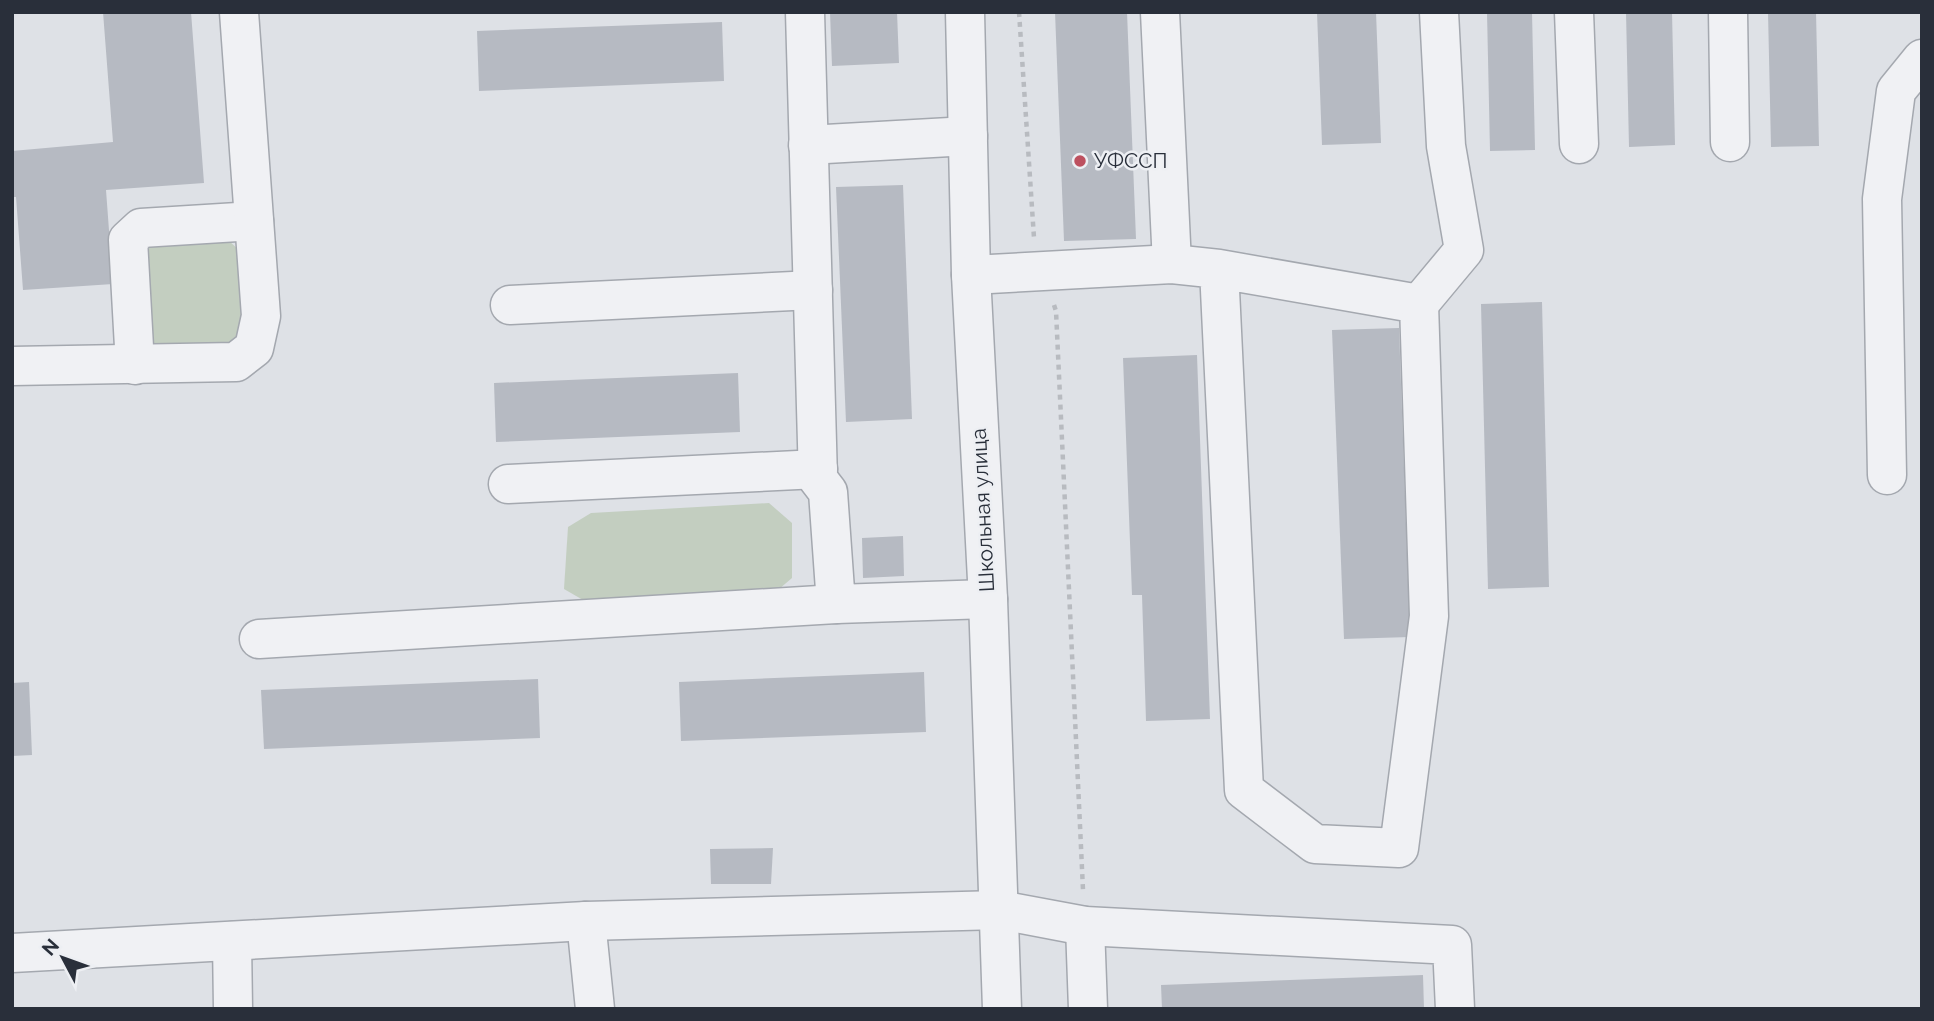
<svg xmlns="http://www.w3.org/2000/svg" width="1934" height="1021" font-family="Raleway,sans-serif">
	<rect width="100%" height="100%" fill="#dee1e6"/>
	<g fill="#c3cec0">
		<path d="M228 240 241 252 245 330 231 342 175 347 154 344 143 331V252L152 246Z"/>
		<path d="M769 503 792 523V578L772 595 590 604 564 589 568 527 591 513Z"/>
	</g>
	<g fill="#b6bac2">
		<path d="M103 12H191L204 183 106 190 113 284 23 290 16 197H12V151L113 142Z"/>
		<path d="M830 12H897L899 63 832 66Z"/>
		<path d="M1055 12H1127L1136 239 1064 241Z"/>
		<path d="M1317 12H1376L1381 143 1322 145Z"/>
		<path d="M1487 12H1532L1535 150 1490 151Z"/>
		<path d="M1626 12H1672L1675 145 1629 147Z"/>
		<path d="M1768 12H1816L1819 146 1771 147Z"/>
		<path d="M722 22 724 81 479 91 477 31Z"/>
		<path d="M903 185 912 419 846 422 836 187Z"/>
		<path d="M1542 302 1549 587 1488 589 1481 304Z"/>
		<path d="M1399 328 1410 637 1344 639 1332 330Z"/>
		<path d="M1197 355 1210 719 1146 721 1142 595H1132L1123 358Z"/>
		<path d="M738 373 740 432 496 442 494 383Z"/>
		<path d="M903 536 904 576 863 578 862 538Z"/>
		<path d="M924 672 926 732 681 741 679 682Z"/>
		<path d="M538 679 540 738 264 749 261 690Z"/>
		<path d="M29 682 32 755 12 756V683Z"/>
		<path d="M773 848 771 884H711L710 849Z"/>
		<path d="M1423 975 1424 1009H1162L1161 985Z"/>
	</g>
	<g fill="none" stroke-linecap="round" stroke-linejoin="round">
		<defs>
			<g id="minor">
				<path d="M805 12 818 479 828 492 836 604 988 599"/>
				<path d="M965 12 971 275 988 599 1002 1009"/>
				<path d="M1160 12 1172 264"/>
				<path d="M1574 12 1579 144"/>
				<path d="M1728 12 1730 142"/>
				<path d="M808 145 968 136"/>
				<path d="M971 275 1172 264 1219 269 1244 790 1315 844 1399 848 1429 616 1419 304 1219 269"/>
				<path d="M1419 304 1464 250 1446 146 1439 12"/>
				<path d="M510 305 813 290"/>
				<path d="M135 365 128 240 141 228 254 221"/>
				<path d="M12 366 236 362 254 348 261 316 239 12"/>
				<path d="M1887 475 1882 199 1896 91 1922 59"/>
				<path d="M508 484 818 469"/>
				<path d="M259 639 836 604"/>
				<path d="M586 921 595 1009"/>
				<path d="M1085 926 1088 1009"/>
				<path d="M232 941 233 1009"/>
				<path d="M12 953 586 921 1000 910 1085 926 1452 945 1455 1009"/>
			</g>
		</defs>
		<use href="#minor" stroke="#a4a8af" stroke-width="41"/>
		<g stroke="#b8bbc0" stroke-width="4.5" stroke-dasharray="5 5" stroke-linecap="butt">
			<path d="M1019 12 1034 238"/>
			<path d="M1054 305 1056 311 1083 890"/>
		</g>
		<use href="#minor" stroke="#f0f1f4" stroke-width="38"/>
	</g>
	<circle fill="#bd505f" stroke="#edeff3" stroke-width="2.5" cx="1080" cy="161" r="7"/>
	<g text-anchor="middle" stroke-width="5" stroke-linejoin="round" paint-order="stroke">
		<g font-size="21" fill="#292f3a" stroke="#edeff3" text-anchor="start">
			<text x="1094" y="168">УФССП</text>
		</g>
		<g font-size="21" fill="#292f3a" stroke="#edeff3">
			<text transform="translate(983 510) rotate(-93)" y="7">Школьная улица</text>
		</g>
	</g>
	<rect width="1934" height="1021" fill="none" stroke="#292f3a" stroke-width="28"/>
	<g transform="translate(63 958) rotate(311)" stroke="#edeff3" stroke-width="5" paint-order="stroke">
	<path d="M0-5L12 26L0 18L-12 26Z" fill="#292f3a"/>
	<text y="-10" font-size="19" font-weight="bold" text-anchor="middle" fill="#292f3a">N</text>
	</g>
</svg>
